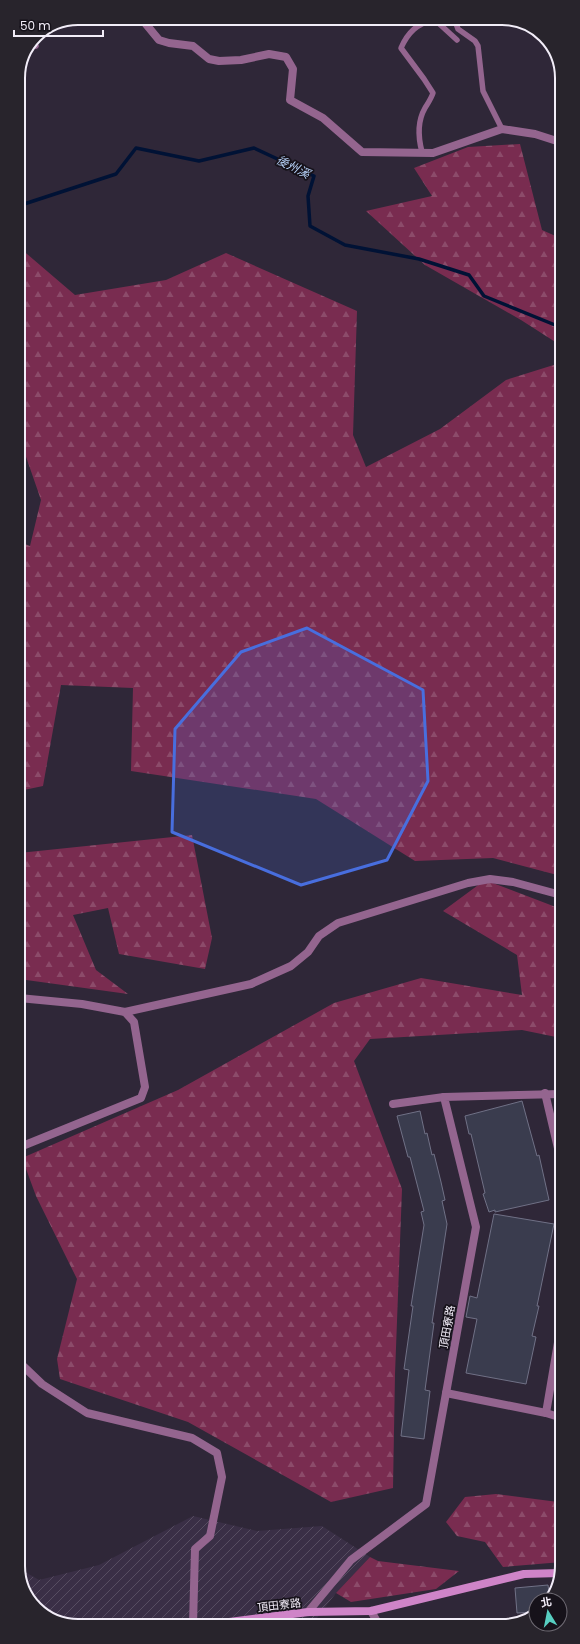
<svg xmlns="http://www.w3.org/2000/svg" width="580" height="1644" font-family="Poppins,'Noto Sans TC',sans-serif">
	<defs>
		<pattern id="industrial-furrows" width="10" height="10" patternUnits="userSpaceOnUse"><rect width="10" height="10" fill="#3a2f46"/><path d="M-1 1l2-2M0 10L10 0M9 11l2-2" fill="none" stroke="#574d61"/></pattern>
		<pattern id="forest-firs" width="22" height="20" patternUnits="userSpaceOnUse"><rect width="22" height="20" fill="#792c50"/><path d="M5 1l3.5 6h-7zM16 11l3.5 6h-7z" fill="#8c4b6a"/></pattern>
	</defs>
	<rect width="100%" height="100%" fill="#2f2738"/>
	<path fill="url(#industrial-furrows)" d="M193 1516 257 1531 322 1526 370 1557 336 1593 317 1618 281 1623V1625L74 1626 39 1611 20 1582V1569L39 1580 99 1565Z"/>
	<g fill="url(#forest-firs)">
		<path d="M520 144 542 230 560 238V345L521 320 425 265 366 211 432 196 414 168 468 147Z"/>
		<path d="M20 248 75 295 166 280 226 253 357 311 353 435 366 467 440 429 506 380 560 363 561 876 493 858 415 861 316 799 131 771 133 688 61 685 43 786 19 791V542L30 546 41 500 23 448 19 445 18 250Z"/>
		<path d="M192 835 212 938 205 969 119 954 108 908 73 915 96 970 128 994 19 979V853Z"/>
		<path d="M485 880 561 909V1038L522 1030 370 1039 354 1061 402 1189 395 1374 393 1488 331 1502 188 1422 60 1379 57 1359 77 1279 36 1196 22 1158 178 1090 334 1003 421 978 522 995 517 955 443 911Z"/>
		<path d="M496 1494 558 1502 562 1497V1562L503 1567 485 1542 457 1536 446 1522 465 1497Z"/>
		<path d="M370 1557 378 1561 459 1571 436 1589 351 1602 336 1593Z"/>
		<path d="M317 1618 370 1620 372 1625H281V1623Z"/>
	</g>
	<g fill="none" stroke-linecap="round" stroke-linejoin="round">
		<path stroke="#001235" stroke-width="3.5" d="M18 206 116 174 136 148 199 161 254 148 314 176 308 196 310 226 345 245 419 259 469 275 484 296 560 327"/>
	</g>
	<g fill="#3a3c4e" stroke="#707186">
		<path d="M522 1101 537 1156 539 1155 549 1200 495 1212V1210L489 1212 483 1194 485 1193 471 1134H469L465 1116Z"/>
		<path d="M420 1111 425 1134 427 1133 432 1155 434 1154 441 1182 445 1200 442 1201 447 1224 432 1323H434L425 1390 430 1391 424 1439 401 1436 409 1370 404 1369 413 1306H411L424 1225 421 1212 424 1211 410 1157H408L397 1116Z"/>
		<path d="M494 1214 554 1224 537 1306H539L532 1336 536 1337 526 1384 466 1373 477 1319 466 1317 470 1296 477 1298Z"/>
		<path d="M548 1585 550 1600H536V1612L517 1613 515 1588Z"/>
	</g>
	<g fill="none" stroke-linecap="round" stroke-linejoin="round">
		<g stroke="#94658f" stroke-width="5.5">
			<path d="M454 18 458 29 475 41 478 46 483 91 502 129"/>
			<path d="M33 42 36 46"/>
			<path d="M422 152C418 137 417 122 425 108 428 103 431 99 433 93L424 79 401 48C408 32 417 24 434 19L457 40"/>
		</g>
		<g stroke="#94658f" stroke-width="8">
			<path d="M135 18 145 23 159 40 169 43 193 46 209 59 219 61 241 60 269 54 286 57 293 69 290 100 323 118 362 152 433 153 502 129 535 134 560 142"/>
			<path d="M19 998 82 1004 125 1012 134 1022 145 1087 141 1098 20 1147"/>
			<path d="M125 1012 251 984 291 966 308 952 319 936 338 923 468 883 490 879 513 882 561 895"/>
			<path d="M545 1093 561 1161"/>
			<path d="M393 1104 444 1097"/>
			<path d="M20 1363 42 1384 87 1413 192 1438 217 1453 222 1477 210 1536 195 1549 193 1625"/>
			<path d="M446 1393 546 1413 562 1418"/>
			<path d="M546 1413 562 1319"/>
			<path d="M371 1611 379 1625"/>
			<path d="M308 1612 351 1560 426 1504 476 1227 444 1097 561 1094"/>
		</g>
		<path stroke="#cf84c8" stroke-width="8" d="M206 1625 308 1612 371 1611 524 1574 560 1573"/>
	</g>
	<path fill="#486ede" fill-opacity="0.2" stroke="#486ede" stroke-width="3" stroke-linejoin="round" d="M307 628 423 690 428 781 387 860 301 885 172 832 175 729 241 652Z"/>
	<g text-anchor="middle" stroke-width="3.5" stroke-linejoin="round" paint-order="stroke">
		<g font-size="11" fill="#f2edf8" stroke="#16121a">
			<text transform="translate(447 1327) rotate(-80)" y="4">頂田寮路</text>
			<text transform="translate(279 1605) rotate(-7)" y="4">頂田寮路</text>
		</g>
		<g font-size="12" font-style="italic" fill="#b7d2f9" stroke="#16121a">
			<text transform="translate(293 167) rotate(27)" y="4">後州溪</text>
		</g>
	</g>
	<path d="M0 0H580V1644H0ZM78 25H502A53 53 0 0 1 555 78V1566A53 53 0 0 1 502 1619H78A53 53 0 0 1 25 1566V78A53 53 0 0 1 78 25Z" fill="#28242c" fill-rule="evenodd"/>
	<path fill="none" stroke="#f2edf8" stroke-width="2" d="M78 25H502A53 53 0 0 1 555 78V1566A53 53 0 0 1 502 1619H78A53 53 0 0 1 25 1566V78A53 53 0 0 1 78 25Z"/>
	<g transform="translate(548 1612) rotate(350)"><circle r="19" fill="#16121a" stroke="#6e6a73"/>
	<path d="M0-3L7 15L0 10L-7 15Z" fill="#57cec1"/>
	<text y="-6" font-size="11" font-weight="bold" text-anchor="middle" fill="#f2edf8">北</text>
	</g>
	<path d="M14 30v6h89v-6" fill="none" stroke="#f2edf8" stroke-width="2"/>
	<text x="20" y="30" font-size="12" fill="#f2edf8" stroke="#16121a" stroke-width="3" paint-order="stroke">50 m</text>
</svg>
